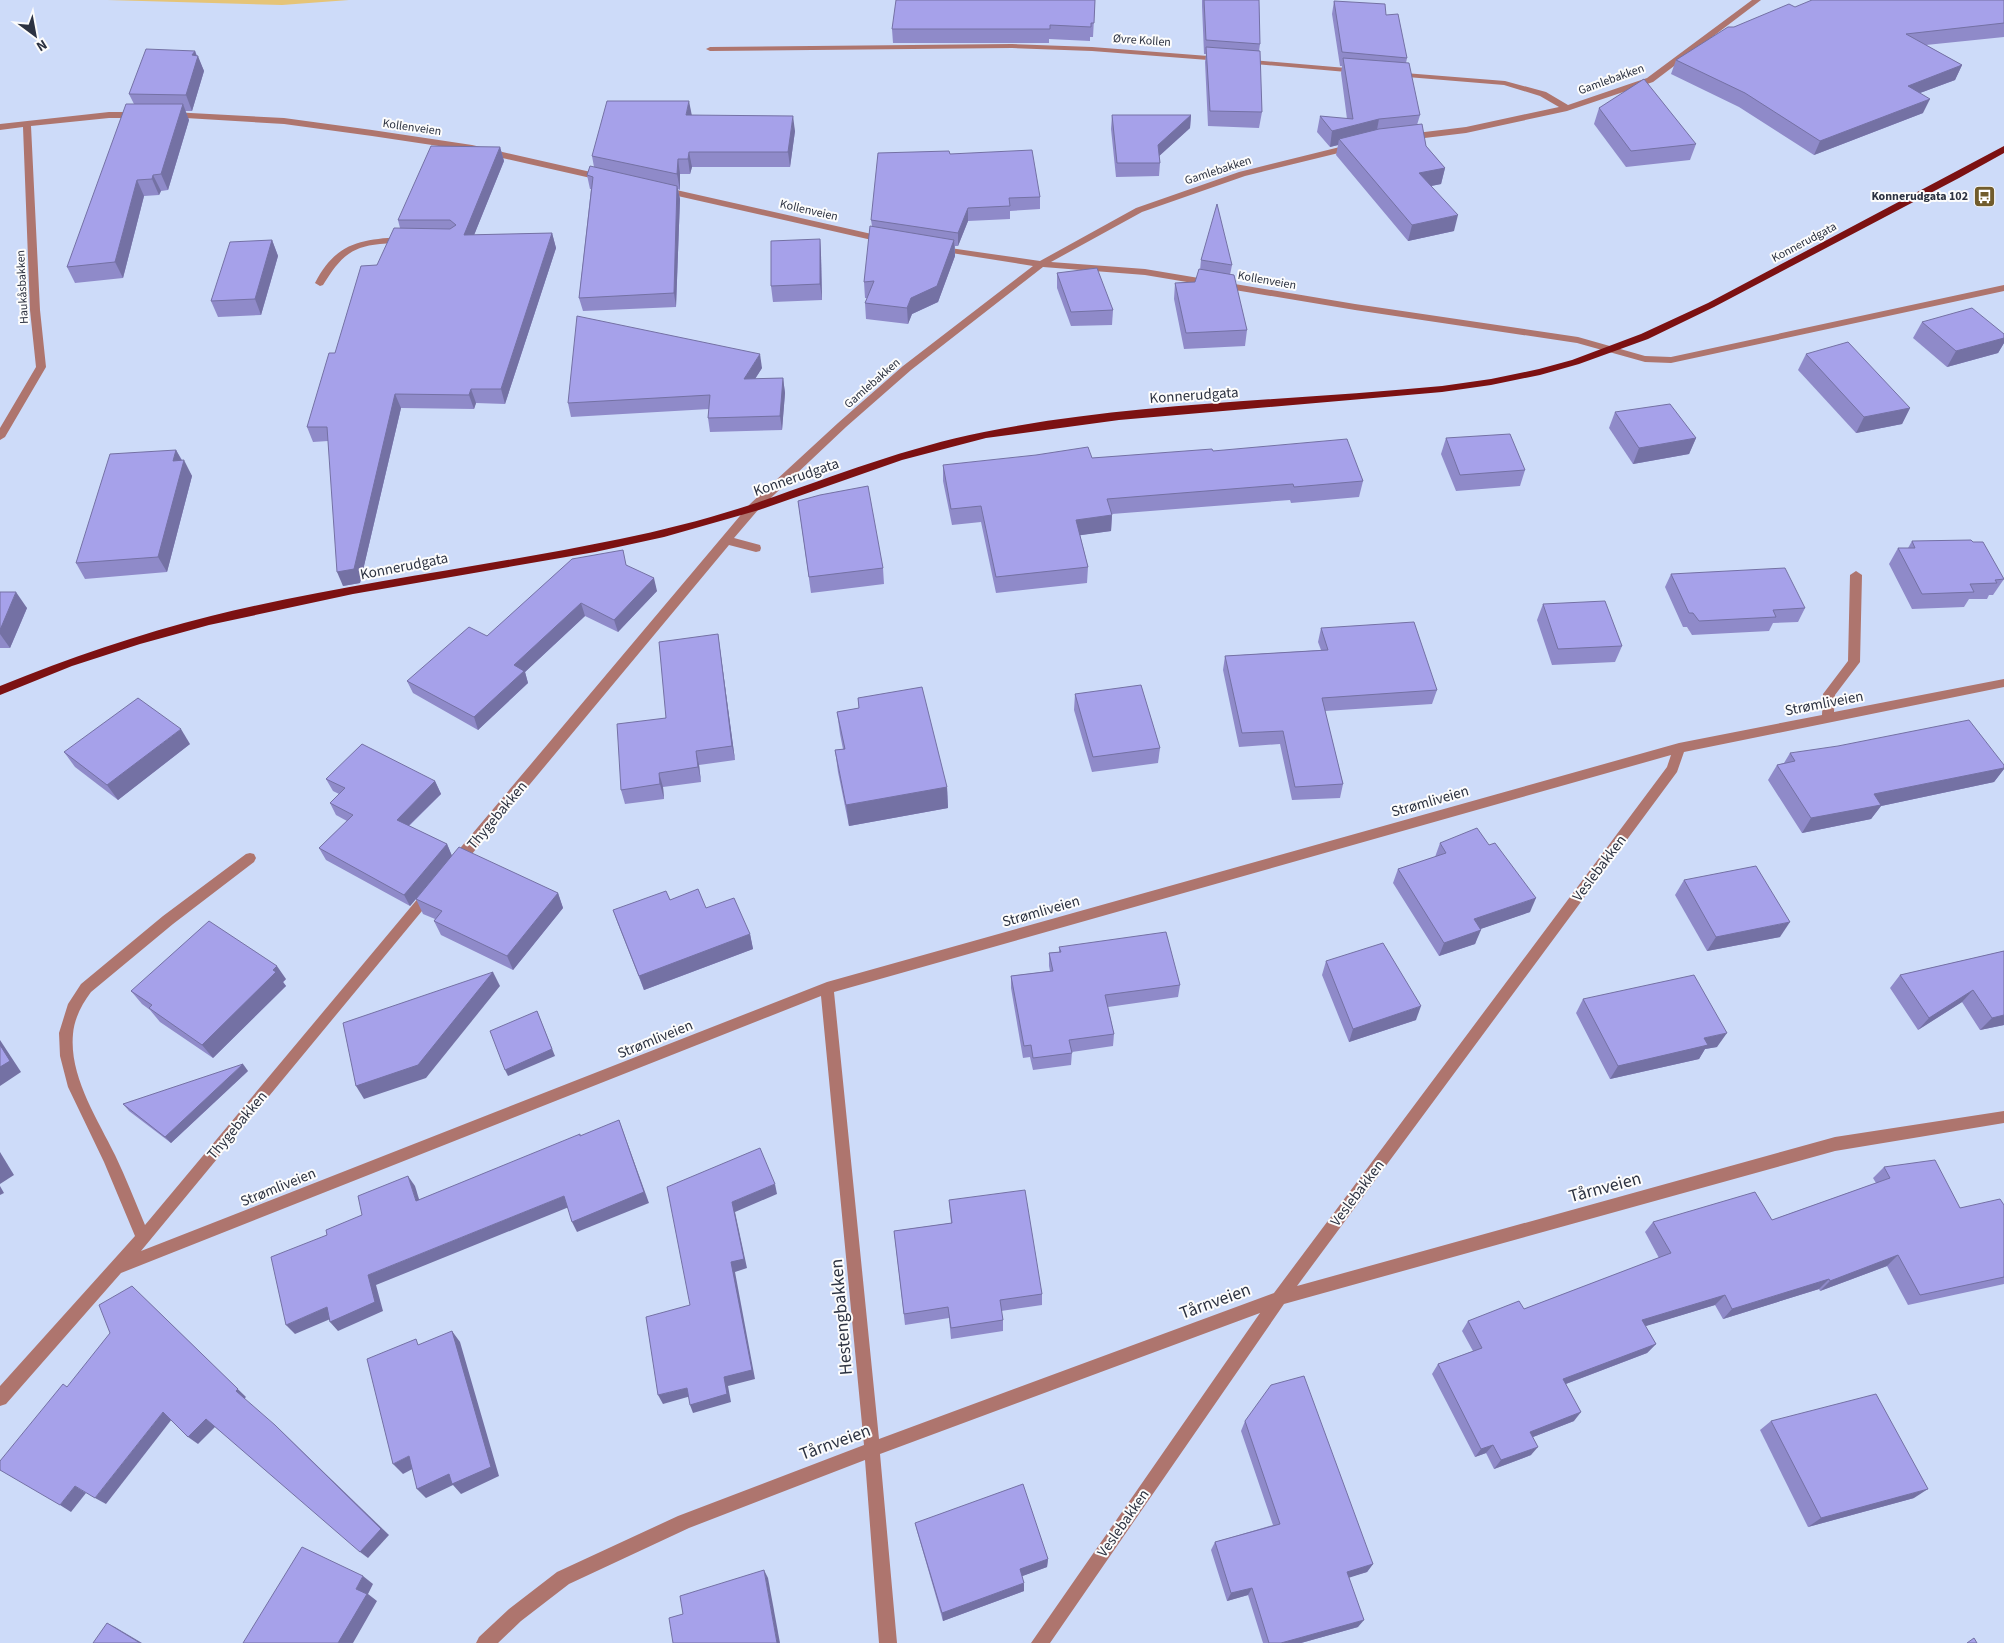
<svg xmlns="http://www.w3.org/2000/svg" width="2004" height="1643" font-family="'Source Sans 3',sans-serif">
	<rect width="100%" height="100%" fill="#cddbf9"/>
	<path fill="#e5c478" d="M107 0H349L282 5Z"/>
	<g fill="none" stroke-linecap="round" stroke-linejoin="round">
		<g fill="#ae756e" fill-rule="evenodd">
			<path d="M1752 0H1761L1653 82 1567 111 1466 133 1408 140 1404 137 1408 134 1466 127 1559 107 1540 96 1504 85 1395 76H1392V72L1505 81 1546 92 1568 105 1647 78Z"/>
			<path d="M1012 44 1092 47 1221 57 1225 59 1221 61 1092 51 1012 48 710 51 706 49 710 47Z"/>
			<path d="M1240 59 1358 69 1362 71 1358 73 1243 63 1239 61Z"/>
			<path d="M109 112H137L141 115 137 118H109L31 126 40 310 46 367 5 437 0 440V428L36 367 30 310 23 127 0 130V124Z"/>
			<path d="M172 112 284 118 372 130 472 145 604 175 608 178 604 181 472 151 372 136 284 124 169 117V113Z"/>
			<path d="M1352 144 1355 145V149L1245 176 1142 212 1051 262 1145 269 1355 304 1578 337 1645 356 1671 357 2004 285V291L1671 363 1645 362 1577 343 1355 310 1145 275 1043 267 911 370 846 427 758 510 734 538 760 545 761 548 760 551 756 552 729 545 461 867 456 868 451 867 450 863 451 859 750 504 838 423 903 366 1033 266 939 251 936 250V246L1040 261 1136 208 1239 172Z"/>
			<path d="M663 187 885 237 890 240 885 243 660 192V188Z"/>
			<path d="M404 237 407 238V242C398 244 389 243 380 244 348 247 339 260 323 285L320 286 315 283C336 242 362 239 404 237Z"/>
			<path d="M1856 571 1862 575 1860 662 1835 695 1834 712 2004 679V687L1684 752 1677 772 1297 1286 1835 1137 2004 1111V1123L1835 1151 1284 1304 1050 1643H1031L1260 1313 880 1454 897 1643H879L865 1460 689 1528 569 1584 521 1621 498 1643H476L479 1637 509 1609 557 1572 678 1516 864 1445 821 996 121 1273 6 1404 0 1406V1386L135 1236 104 1162 68 1087 60 1056 59 1033 68 1004 81 984 163 916 246 854 250 853 254 854 256 858 254 862 173 924 91 992C82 1004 74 1019 73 1034 69 1076 97 1118 115 1155 126 1178 135 1201 145 1225L425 890 430 889 435 890 436 894 141 1251 827 982 1679 743 1822 715 1823 694 1848 661 1850 575ZM1671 755 1667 767 1274 1293 879 1439 834 992Z"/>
		</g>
		<path fill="#7c1112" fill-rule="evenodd" d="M2004 146V153L1959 178 1714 307 1648 339 1579 364 1540 375 1491 385 1442 392 1119 420 986 438 902 460 759 510 664 537 595 552 353 594 209 625 140 644 72 666 0 695V686C69 658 139 634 211 616 346 583 484 567 620 539 664 530 707 519 750 505 827 479 903 448 984 432 1134 402 1289 401 1442 386L1491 379 1539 369 1572 360 1641 334 1708 303Z"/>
	</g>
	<g fill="#8f8ac9">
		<path d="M1095 0 1093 37H1090V41L1049 39V43H893L892 29Z"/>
		<path d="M1202 0H1259L1260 44 1259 51 1262 112 1259 128 1208 126 1205 62 1206 54H1204L1202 6Z"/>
		<path d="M2004 0V37L1926 45 1962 65 1955 80 1920 93 1923 113 1814 155 1739 107 1671 74 1676 60 1734 27 1795 7Z"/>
		<path d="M1334 1 1386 15 1407 58 1406 63 1420 115 1417 125 1426 146 1445 168 1441 184 1431 186 1454 231 1408 241 1336 155 1338 145 1330 147 1317 132 1320 116 1347 119 1341 73 1342 66H1340L1332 14Z"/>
		<path d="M195 51 204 71 192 111H185L189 120 168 190 161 191 159 195 144 196 123 278 75 283 67 267 134 104 129 94Z"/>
		<path d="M1599 108 1696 144 1690 160 1626 167 1594 124Z"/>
		<path d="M692 115 795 131 790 167H692L690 174H680V190L678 189 680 199 676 307 583 311 579 298 591 189H590L587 175 594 167 592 156Z"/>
		<path d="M1112 115H1191L1190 128 1159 156 1160 163 1159 176 1116 177 1111 129Z"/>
		<path d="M500 147 504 161 474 235 552 233 556 248 505 404 476 403 474 409 401 408 360 583 343 586 328 441 313 442 307 427 377 265 400 228 398 220Z"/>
		<path d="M950 154 1040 197V209L1010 211V219L968 221 958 246H955V256L938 302 912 314 908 324 866 319 865 303 867 298H865L864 282 872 226 871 220Z"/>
		<path d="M820 239 821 255 822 300 773 302 771 286Z"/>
		<path d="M272 240 278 256 261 315 218 317 211 301Z"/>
		<path d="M1201 260 1232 265 1230 275 1247 330 1245 346 1184 349 1174 299 1175 283 1195 282 1200 270Z"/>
		<path d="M1057 273 1113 310 1112 325 1071 326 1057 288Z"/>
		<path d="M1922 322 2004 334V343L1998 353 1947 367 1913 338Z"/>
		<path d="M1806 354 1910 408 1902 424 1856 433 1798 370Z"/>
		<path d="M762 368 755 379 783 378 785 393 782 430 710 432 708 418 709 409 571 417 568 403Z"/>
		<path d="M1615 412 1696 438 1689 454 1633 464 1609 428Z"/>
		<path d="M1446 438 1525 470 1520 486 1456 491 1441 454Z"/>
		<path d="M176 450 182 460 192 476 167 572 85 579 76 563Z"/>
		<path d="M1213 451 1363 481 1359 497 1291 503 1290 500 1112 514 1111 531 1080 535 1088 567 1087 583 996 593 981 522 952 525 943 481V465L1092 458Z"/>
		<path d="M798 501 883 568 884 584 811 593Z"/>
		<path d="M1912 541 1973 542 2004 579 1993 595H1989L1987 599H1969L1964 607 1912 609 1889 564 1898 548H1908Z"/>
		<path d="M627 565 657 591 618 632 585 616 525 672 528 683 478 730 413 693 407 681 487 636Z"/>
		<path d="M1671 574 1805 608 1798 622 1773 623 1769 631 1692 635 1687 627H1683L1665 587Z"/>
		<path d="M0 592 27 608 10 648H0Z"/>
		<path d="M1543 604 1622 646 1615 662 1552 665 1537 620Z"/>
		<path d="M1321 628 1437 690 1432 704 1325 711 1343 784 1340 798 1292 800 1280 744 1239 747 1223 670 1225 656 1321 650 1318 642Z"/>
		<path d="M718 634 720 649 735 760 699 765 701 782 663 787 664 799 625 804 621 790Z"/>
		<path d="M1075 694 1160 748 1158 763 1092 772 1074 710Z"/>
		<path d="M858 698 947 787 948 808 849 826 838 772 835 750 843 749 840 734 837 712 859 708Z"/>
		<path d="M190 744 118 800 75 767 64 752Z"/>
		<path d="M1790 753 2004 765V769L1994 782 1881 806 1871 819 1802 833 1768 780 1777 765 1784 763Z"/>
		<path d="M326 779 435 781 441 794 409 826 447 844 452 856 558 893 563 908 513 970 441 935 434 921 435 919 423 914 416 899 410 906 326 860 319 848 347 821 336 815 330 803 339 794 333 791Z"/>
		<path d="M1440 843 1530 912 1480 929 1475 944 1439 956 1393 883 1398 869 1435 857Z"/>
		<path d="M1684 880 1780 937 1707 951 1675 895Z"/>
		<path d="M670 900 706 908 750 934 753 949 644 990 618 924 613 910Z"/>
		<path d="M1059 947 1180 985 1178 997 1108 1007 1114 1034 1113 1046 1072 1052 1071 1065 1033 1070 1030 1057 1023 1058 1011 988V976L1050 971 1049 966V953L1059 952Z"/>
		<path d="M2004 951V1025L1980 1030 1962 1002 1918 1030 1890 988 1900 975Z"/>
		<path d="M1326 961 1416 1020 1349 1042 1322 975Z"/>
		<path d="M286 979 283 982 286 986 213 1058 160 1022 150 1010 142 1004 131 991Z"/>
		<path d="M1583 999 1717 1047 1705 1049 1699 1059 1610 1079 1576 1013Z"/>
		<path d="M248 1071 171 1143 129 1111 123 1104Z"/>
		<path d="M1884 1167 1960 1208 2004 1205V1284L1908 1305 1887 1266 1820 1291 1819 1289 1723 1319 1715 1305 1645 1326 1656 1344 1647 1353 1566 1384 1574 1421 1533 1437 1531 1455 1494 1469 1486 1453 1475 1457 1432 1374 1438 1364 1473 1351 1462 1331 1468 1321 1524 1309 1659 1258 1645 1232 1653 1222 1772 1220 1876 1183 1873 1178Z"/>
		<path d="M949 1200 1042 1294V1305L1001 1311 1003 1320V1331L951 1339 949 1318 905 1325 894 1231 951 1223Z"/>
		<path d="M1245 1421 1373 1564 1367 1572 1349 1577 1358 1627 1301 1643H1263L1248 1595 1227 1601 1211 1550 1215 1542 1273 1525 1241 1431Z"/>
		<path d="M1771 1421 1914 1498 1808 1527 1760 1430Z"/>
		<path d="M915 1523 1048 1559 1047 1567 1022 1576 1024 1591 943 1621 917 1531Z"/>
	</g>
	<g fill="#7471a4">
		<path d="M195 51 197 58 198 56 204 71 192 111 186 95 192 55Z"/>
		<path d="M1962 65 1955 80 1901 100 1908 86Z"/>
		<path d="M1930 99 1923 113 1814 155 1820 141Z"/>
		<path d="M689 101 692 116 686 115Z"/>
		<path d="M183 104 189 120 168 190 161 174Z"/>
		<path d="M1191 115 1190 128 1157 158 1158 145Z"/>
		<path d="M793 116 795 131 790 167 788 152Z"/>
		<path d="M1379 119 1376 135 1339 139 1338 145 1330 147 1332 131Z"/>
		<path d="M500 147 504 161 468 250 464 235Z"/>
		<path d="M689 152 692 167 690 174 688 159Z"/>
		<path d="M678 159 680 174V190L677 174Z"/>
		<path d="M1445 168 1441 184 1416 189 1419 173Z"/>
		<path d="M153 175 161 191 159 195 152 179Z"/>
		<path d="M137 180 144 196 123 278 115 262Z"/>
		<path d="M677 186 680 199 676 307 674 293Z"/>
		<path d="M968 208V221L958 246V233Z"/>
		<path d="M1458 215 1454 231 1408 241 1412 225Z"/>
		<path d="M552 233 556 248 505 404 501 389Z"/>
		<path d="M820 239 821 255 822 300 820 284Z"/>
		<path d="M272 240 278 256 261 315 255 299Z"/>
		<path d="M954 240 955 256 938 302 912 314 908 324 907 308 911 298Z"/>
		<path d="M2004 338V343L1998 353 1947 367 1956 351Z"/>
		<path d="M760 354 762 368 746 393 744 379Z"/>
		<path d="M783 378 785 393 782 430 780 416Z"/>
		<path d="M471 389 476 403 474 409 469 395Z"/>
		<path d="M395 394 401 408 360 583 343 586 337 572Z"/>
		<path d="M1910 408 1902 424 1856 433 1864 417Z"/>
		<path d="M1696 438 1689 454 1633 464 1639 448Z"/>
		<path d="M176 450 183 463 184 460 192 476 167 572 158 557 173 461Z"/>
		<path d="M1112 515 1111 531 1075 536 1076 520Z"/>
		<path d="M654 578 657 591 618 632 614 620Z"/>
		<path d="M16 592 27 608 10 648 0 634V630Z"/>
		<path d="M581 603 585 616 525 672 528 683 478 730 474 717 514 665Z"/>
		<path d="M718 634 720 649 735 760 732 746Z"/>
		<path d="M181 729 190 744 118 800 107 785Z"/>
		<path d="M696 751 699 765 701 782 698 767Z"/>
		<path d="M2004 768V769L1994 782 1881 806 1871 819 1802 833 1811 818 1874 794Z"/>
		<path d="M659 773 663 787 664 799 660 784Z"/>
		<path d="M435 781 441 794 402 832 397 820Z"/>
		<path d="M947 787 948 808 849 826 846 805Z"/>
		<path d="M447 844 452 856 410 906 404 895Z"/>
		<path d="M558 893 563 908 513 970 507 956Z"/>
		<path d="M1536 898 1530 912 1469 933 1474 919Z"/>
		<path d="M1790 922 1780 937 1707 951 1716 937Z"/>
		<path d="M1481 930 1475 944 1439 956 1444 943Z"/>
		<path d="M750 934 753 949 644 990 639 976Z"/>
		<path d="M277 966 286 979 283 982 286 986 213 1058 202 1045Z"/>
		<path d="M493 972 500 986 426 1078 364 1099 356 1086Z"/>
		<path d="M1973 990 1962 1002 1918 1030 1929 1018Z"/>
		<path d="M1421 1006 1416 1020 1349 1042 1353 1029Z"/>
		<path d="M537 1011 555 1056 508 1076 505 1070Z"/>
		<path d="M2004 1015V1025L1980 1030 1992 1018Z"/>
		<path d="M1727 1033 1717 1047 1705 1049 1699 1059 1610 1079 1618 1066 1704 1038Z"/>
		<path d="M0 1040 21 1072 0 1086Z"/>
		<path d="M243 1064 248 1071 171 1143 165 1137Z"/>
		<path d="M619 1120 649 1203 577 1232 572 1222Z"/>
		<path d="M0 1152 14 1175 0 1184Z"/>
		<path d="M408 1176 415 1186 423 1212 416 1201Z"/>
		<path d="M775 1184 777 1194 735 1212 747 1268 735 1272 755 1379 728 1386 731 1402 693 1413 690 1405 724 1377 731 1262 732 1202Z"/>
		<path d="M0 1186 4 1193 0 1195Z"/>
		<path d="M564 1196 569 1207 376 1285 383 1311 338 1331 330 1322 368 1275Z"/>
		<path d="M1898 1255 1887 1266 1820 1291 1830 1281Z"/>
		<path d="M1829 1279 1819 1289 1723 1319 1732 1309Z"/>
		<path d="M132 1286 141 1295 246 1397 244 1399 236 1391Z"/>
		<path d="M1725 1295 1715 1305 1633 1330 1642 1320Z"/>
		<path d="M327 1307 335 1317 295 1334 286 1325Z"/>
		<path d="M452 1331 460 1342 499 1476 461 1494 453 1485 426 1498 417 1489Z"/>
		<path d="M1656 1344 1647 1353 1555 1388 1563 1379Z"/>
		<path d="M687 1388 691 1396 663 1404 658 1395Z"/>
		<path d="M163 1412 172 1419 106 1504 95 1498Z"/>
		<path d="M1581 1412 1574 1421 1523 1441 1530 1432Z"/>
		<path d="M206 1419 216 1426 198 1444 188 1437Z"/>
		<path d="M275 1425 389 1535 368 1558 360 1552Z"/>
		<path d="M1493 1445 1486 1453 1475 1457 1481 1449Z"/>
		<path d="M1538 1447 1531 1455 1494 1469 1501 1460Z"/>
		<path d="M409 1456 418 1466 403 1474 393 1464Z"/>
		<path d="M75 1486 86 1493 71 1512 60 1505Z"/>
		<path d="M1928 1489 1914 1498 1808 1527 1821 1518Z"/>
		<path d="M1048 1559 1047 1567 1020 1577V1569Z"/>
		<path d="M1373 1564 1367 1572 1342 1580 1347 1572Z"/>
		<path d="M764 1570 768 1578 780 1643H777Z"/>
		<path d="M363 1576 373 1584 368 1594 377 1601 353 1643H338L356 1589Z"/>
		<path d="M1024 1583V1591L943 1621 942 1613Z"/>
		<path d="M1252 1588 1248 1595 1227 1601 1231 1593Z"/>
		<path d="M1364 1620 1358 1627 1301 1643H1281Z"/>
		<path d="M107 1623 115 1627 142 1643H140Z"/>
	</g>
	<g fill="#a6a1ea" stroke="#7471a4">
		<path d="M896 0H1095L1094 23H1091V27L1050 25V29H892Z"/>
		<path d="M1204 0H1259L1260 44 1206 40Z"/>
		<path d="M1812 0H2004V23L1906 34 1962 65 1908 86 1930 99 1820 141 1745 93 1676 60 1728 27H1734L1789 4 1795 7Z"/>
		<path d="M1334 1 1385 4 1386 15 1398 14 1407 58 1342 52Z"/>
		<path d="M1206 47 1260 51 1262 112 1210 111Z"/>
		<path d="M146 49 195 51 192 55 198 56 186 95 129 94Z"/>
		<path d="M1343 58 1409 63 1420 115 1379 119 1332 131 1320 116 1353 119Z"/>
		<path d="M1644 79 1696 144 1631 151 1599 108Z"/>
		<path d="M607 101H689L686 115 793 116 788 152H689L688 159H678L677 174 592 156Z"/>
		<path d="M126 104H183L161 174 153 175 152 179 137 180 115 262 67 267Z"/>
		<path d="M1112 115H1191L1158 145 1160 163H1117Z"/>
		<path d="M1422 124 1426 146 1445 168 1419 173 1458 215 1412 225 1339 139 1379 129Z"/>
		<path d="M431 146 500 147 464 235 552 233 501 389H471L469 395 395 394 354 569 337 572 327 427H307L329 353H335L361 266 377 265 394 228 450 229 456 225 450 220H398Z"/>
		<path d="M1032 150 1040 197 1009 198 1010 206 968 208 958 233 871 220 878 153 949 151 950 154Z"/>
		<path d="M590 166 677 186 674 293 579 298 593 177 587 175Z"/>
		<path d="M1217 204 1232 265 1201 260Z"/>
		<path d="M870 226 954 240 937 286 911 298 907 308 865 303 874 281 864 282Z"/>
		<path d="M820 239V284L771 286V241Z"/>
		<path d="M272 240 255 299 211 301 230 242Z"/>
		<path d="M1097 268 1113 310 1071 312 1057 273Z"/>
		<path d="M1199 269 1234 275 1247 330 1186 333 1175 283 1195 282Z"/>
		<path d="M1972 308 2004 334V338L1956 351 1922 322Z"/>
		<path d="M577 316 760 354 744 379 783 378 780 416 708 418 710 395 568 403Z"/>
		<path d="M1848 342 1910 408 1864 417 1806 354Z"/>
		<path d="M1670 404 1696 438 1639 448 1615 412Z"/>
		<path d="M1510 434 1525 470 1460 475 1446 438Z"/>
		<path d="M1347 439 1363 481 1294 487 1293 484 1107 499 1112 515 1076 520 1088 567 996 577 981 506 951 509 943 465 1036 455 1088 447 1092 458 1212 449 1213 451Z"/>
		<path d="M176 450 173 461 184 460 158 557 76 563 110 454Z"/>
		<path d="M868 486 883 568 809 577 798 501 820 495Z"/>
		<path d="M1971 540 1973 542H1983L2004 579 1995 580 1997 583 1970 584 1974 592 1922 594 1898 548H1915L1912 541Z"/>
		<path d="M623 550 626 565 654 578 614 620 581 603 514 665 524 671 474 717 407 681 469 627 487 636 572 559Z"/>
		<path d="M1785 568 1805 608 1773 610 1776 617 1699 621 1693 613H1689L1671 574Z"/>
		<path d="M0 592H16L0 630Z"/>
		<path d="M1605 601 1622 646 1558 649 1543 604Z"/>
		<path d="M1414 622 1437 690 1322 698 1343 784 1295 787 1283 731 1242 733 1225 656 1328 650 1321 628Z"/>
		<path d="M718 634 732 746 696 751 698 767 659 773 660 784 621 790 617 724 666 718 659 642Z"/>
		<path d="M1141 685 1160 748 1093 757 1075 694Z"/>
		<path d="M922 687 947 787 846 805 835 750 845 749 837 712 859 708 858 698Z"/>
		<path d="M138 698 181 729 107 785 64 752Z"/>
		<path d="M1969 720 2004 765V768L1874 794 1881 805 1811 818 1777 765 1795 761 1790 753 1838 746Z"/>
		<path d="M362 744 435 781 397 820 447 844 404 895 319 848 353 815 330 803 345 788 326 779Z"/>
		<path d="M1477 828 1489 845 1495 843 1536 898 1474 919 1481 930 1444 943 1398 869 1446 853 1440 843Z"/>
		<path d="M459 847 558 893 507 956 434 921 442 911 416 899Z"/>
		<path d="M1756 866 1790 922 1716 937 1684 880Z"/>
		<path d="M698 889 706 908 734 898 750 934 639 976 613 910 666 891 670 900Z"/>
		<path d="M209 921 277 966 273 970 276 972 202 1045 149 1008 152 1005 131 991Z"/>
		<path d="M1166 932 1180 985 1105 995 1114 1034 1069 1040 1072 1053 1033 1058 1031 1045 1024 1046 1011 976 1053 971 1049 953 1061 952 1059 947Z"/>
		<path d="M1383 943 1421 1006 1353 1029 1326 961Z"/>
		<path d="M2004 951V1015L1992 1018 1973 990 1929 1018 1900 975Z"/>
		<path d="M493 972 418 1065 356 1086 343 1023Z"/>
		<path d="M1694 975 1727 1033 1704 1038 1708 1045 1618 1066 1583 999Z"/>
		<path d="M537 1011 552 1049 505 1070 490 1031Z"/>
		<path d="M0 1045 10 1061 0 1067Z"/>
		<path d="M243 1064 165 1137 123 1104Z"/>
		<path d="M619 1120 644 1192 572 1222 564 1196 368 1275 375 1302 330 1322 327 1307 286 1325 271 1257 327 1235 326 1230 362 1215 358 1196 408 1176 416 1201 580 1134V1136Z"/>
		<path d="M760 1148 775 1184 732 1202 744 1259 731 1262 752 1370 724 1377 727 1394 690 1405 687 1388 658 1395 646 1317 690 1305 667 1187Z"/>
		<path d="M1935 1160 1960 1208 2000 1199 2004 1205V1277L1920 1295 1898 1255 1830 1281 1829 1279 1732 1309 1725 1295 1642 1320 1656 1344 1563 1379 1581 1412 1530 1432 1538 1447 1501 1460 1493 1445 1481 1449 1438 1364 1482 1348 1468 1321 1519 1301 1524 1309 1671 1253 1653 1222 1755 1192 1772 1220 1890 1178 1884 1167Z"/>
		<path d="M1025 1190 1042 1294 1000 1300 1003 1320 951 1328 948 1307 904 1314 894 1231 952 1223 949 1200Z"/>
		<path d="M132 1286 238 1389 236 1391 275 1425 381 1529 360 1552 206 1419 188 1437 163 1412 95 1498 75 1486 60 1505 0 1470V1461L63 1384 67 1387 110 1333 99 1305Z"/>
		<path d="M452 1331 491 1467 452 1484 449 1474 417 1489 409 1456 393 1464 367 1359 416 1339 418 1345Z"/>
		<path d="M1304 1376 1373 1564 1347 1572 1364 1620 1281 1643H1269L1252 1588 1231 1593 1215 1542 1280 1524 1245 1421 1271 1385Z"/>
		<path d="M1876 1394 1928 1489 1821 1518 1771 1421Z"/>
		<path d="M1023 1484 1048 1559 1020 1569 1024 1583 942 1613 915 1523Z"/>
		<path d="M302 1547 363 1576 356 1589 367 1594 338 1643H243Z"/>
		<path d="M764 1570 777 1643H673L669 1618 683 1614 680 1596Z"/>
		<path d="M107 1623 140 1643H93Z"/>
		<path d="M1974 1638 1977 1643H1967Z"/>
	</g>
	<defs>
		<symbol id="bus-square" viewBox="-11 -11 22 22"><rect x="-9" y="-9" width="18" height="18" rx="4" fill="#715c2c" stroke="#fcfcfc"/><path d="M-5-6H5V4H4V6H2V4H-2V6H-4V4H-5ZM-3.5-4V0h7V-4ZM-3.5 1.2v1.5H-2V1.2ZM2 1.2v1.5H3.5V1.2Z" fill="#fff"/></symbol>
	</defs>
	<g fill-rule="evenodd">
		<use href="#bus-square" x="1972" y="184" width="25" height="25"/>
	</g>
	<g text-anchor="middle" stroke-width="4" stroke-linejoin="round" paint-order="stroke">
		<g font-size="12" fill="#2c3241" stroke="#fcfcfc">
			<text transform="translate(1142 40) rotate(4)" y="4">Øvre Kollen</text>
			<text transform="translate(1611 79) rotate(-20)" y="4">Gamlebakken</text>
			<text transform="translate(412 127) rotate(8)" y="4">Kollenveien</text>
			<text transform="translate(1218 170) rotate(-18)" y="4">Gamlebakken</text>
			<text transform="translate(809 210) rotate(13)" y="4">Kollenveien</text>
			<text transform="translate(1804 242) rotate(-28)" y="4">Konnerudgata</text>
			<text transform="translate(1267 280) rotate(10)" y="4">Kollenveien</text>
			<text transform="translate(22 287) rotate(-93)" y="4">Haukåsbakken</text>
			<text transform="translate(872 383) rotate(-41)" y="4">Gamlebakken</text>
		</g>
		<g font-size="12" font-weight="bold" fill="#2c3241" stroke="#fcfcfc" text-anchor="end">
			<text x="1968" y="200">Konnerudgata 102</text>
		</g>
		<g font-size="15" fill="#2c3241" stroke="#fcfcfc">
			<text transform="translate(1194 395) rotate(-4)" y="5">Konnerudgata</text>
			<text transform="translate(796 477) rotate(-19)" y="5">Konnerudgata</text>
			<text transform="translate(404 566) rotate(-11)" y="5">Konnerudgata</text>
			<text transform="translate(1824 703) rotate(-11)" y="5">Strømliveien</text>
			<text transform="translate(1430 801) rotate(-16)" y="5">Strømliveien</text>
			<text transform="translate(497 815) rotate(-50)" y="5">Thygebakken</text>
			<text transform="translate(1599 868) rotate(-53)" y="5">Veslebakken</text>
			<text transform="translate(1041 911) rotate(-16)" y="5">Strømliveien</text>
			<text transform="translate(655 1039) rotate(-22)" y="5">Strømliveien</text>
			<text transform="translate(237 1125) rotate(-50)" y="5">Thygebakken</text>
			<text transform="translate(278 1187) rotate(-22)" y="5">Strømliveien</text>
			<text transform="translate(1357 1193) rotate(-53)" y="5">Veslebakken</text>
			<text transform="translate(1123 1523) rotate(-55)" y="5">Veslebakken</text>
		</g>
		<g font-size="18" fill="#2c3241" stroke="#fcfcfc">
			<text transform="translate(1605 1187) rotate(-15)" y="6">Tårnveien</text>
			<text transform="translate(1215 1301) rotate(-20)" y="6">Tårnveien</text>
			<text transform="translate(841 1317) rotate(-95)" y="6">Hestengbakken</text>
			<text transform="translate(835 1442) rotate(-20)" y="6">Tårnveien</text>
		</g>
	</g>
	<g transform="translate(35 35) rotate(148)" stroke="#fcfcfc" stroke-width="4" paint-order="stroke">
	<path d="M0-4L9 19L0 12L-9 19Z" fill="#2c3241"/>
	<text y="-8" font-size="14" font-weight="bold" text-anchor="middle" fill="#2c3241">N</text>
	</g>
</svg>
